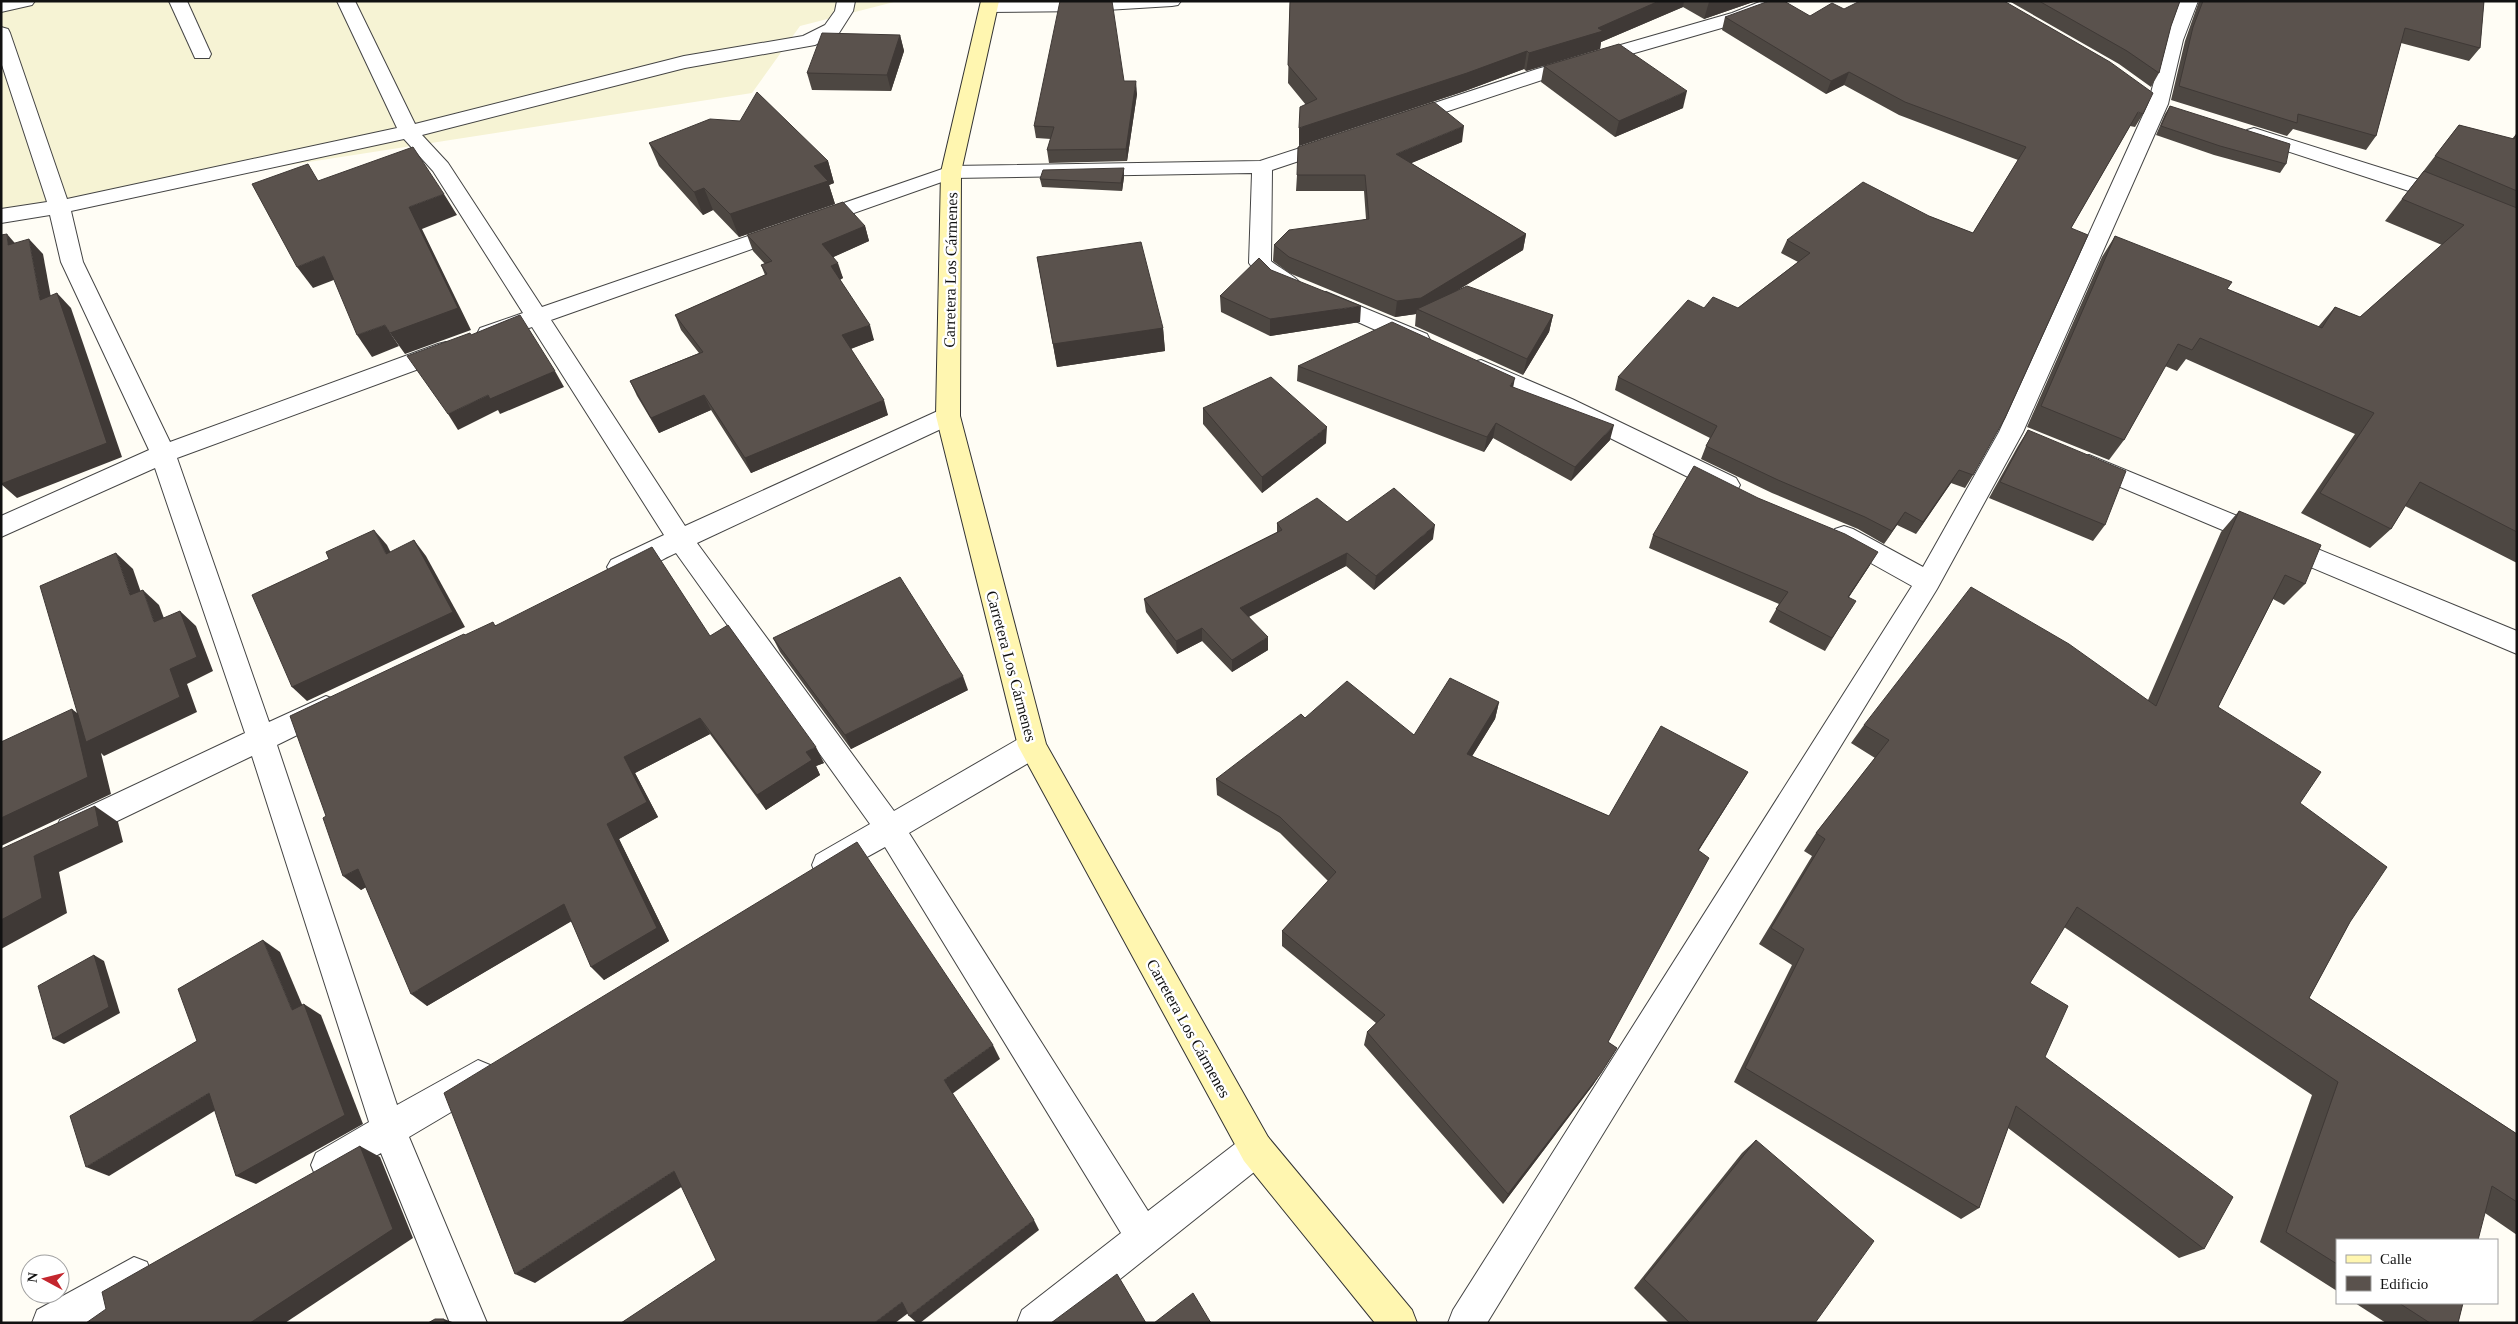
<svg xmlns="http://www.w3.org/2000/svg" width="2518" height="1324" font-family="Georgia,serif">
	<rect width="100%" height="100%" fill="#fffdf5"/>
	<path fill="#f6f3d4" d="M1 1H898L800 26 752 93 1 210Z"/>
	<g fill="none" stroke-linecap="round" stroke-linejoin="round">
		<defs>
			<g id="street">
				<path d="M1 1H35L32 5 1 12Z"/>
				<path d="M169 1H187L211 54 209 58H195Z"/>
				<path d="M337 1H355L415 124 684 56 803 36 825 25 835 11 837 1H855L853 11 839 33 815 45 685 68 422 135 448 163 542 307 951 166 1260 161 1334 137 1341 139 1344 143 1341 147 1272 170 1271 261C1278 267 1297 277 1300 283L1297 288C1279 293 1259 278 1249 263L1252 173 953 178 551 320 685 526 940 410 948 407 956 410 960 416 956 422 697 543 894 811 1022 737 1032 734 1042 737 1046 746 1042 755 909 833 1148 1211 1244 1137 1256 1132 1268 1137 1273 1149 1268 1161 1065 1323H1017L1022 1310 1121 1233 885 847 827 879 816 875 812 865 816 855 870 824 676 553C657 561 631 581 611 574L607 567 611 560 664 535 532 327 488 342 480 340 477 334 480 328 523 313 433 171 404 139 71 211 83 262 170 442 438 344 446 342 454 344 458 350 454 356 177 458 269 722 326 696 336 700 340 708 336 716 277 745 397 1105 478 1060 490 1065 495 1077 490 1089 409 1137 487 1323H450L381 1153 328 1182 316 1177 311 1165 316 1153 369 1122 252 756 82 838 71 842 60 838 56 829 60 820 245 733 155 468 1 537V516L149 450 61 262 50 215 1 223V209L47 202 1 62V27L8 29 10 33 67 199 397 128Z"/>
				<path d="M1017 1H1181L1178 5 1172 6 1090 11 989 12 983 11 980 7 983 3Z"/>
				<path d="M1762 1H1787L1784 5 1746 21 1551 77 1412 123H1398L1395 119 1398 115 1537 69 1732 13Z"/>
				<path d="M2180 1H2198L2183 40 2168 104 2023 432 1937 589 1487 1323H1448L1453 1310 1912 586 1835 543 1831 536 1835 529 1844 526 1853 529 1923 567 1999 432 2148 104 2165 40Z"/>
				<path d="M2254 128 2429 183 2517 222V237L2415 193 2247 138 2244 134 2247 130Z"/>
				<path d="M1326 292 1427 334 1430 340 1427 346 1419 348 1411 346 1318 304 1315 299 1318 294Z"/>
				<path d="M1481 360 1572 399 1736 478 1740 485 1736 492 1727 494 1718 492 1556 411 1473 374 1469 368 1473 362Z"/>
				<path d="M2089 455 2517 631V654L2080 470 2077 464 2080 458Z"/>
				<path d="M134 1257 147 1262 152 1275 147 1288 86 1323H32L37 1310Z"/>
			</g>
			<path id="secondary" d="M981 1H999L961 172 960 416 1046 744 1268 1137 1412 1310 1417 1323H1375L1244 1161 1018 746 936 416 941 172Z"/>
		</defs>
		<use href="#street" stroke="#444" stroke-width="2"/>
		<use href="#secondary" stroke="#333" stroke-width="2"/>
		<use href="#street" fill="#fff" fill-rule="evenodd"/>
		<use href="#secondary" fill="#fff6b0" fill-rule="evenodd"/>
	</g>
	<g fill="#4d4742">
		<path d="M1290 1H1756L1704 19 1683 7 1601 42 1600 49 1526 71 1524 69 1465 91 1299 146 1306 105 1288 83Z"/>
		<path d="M2009 1H2180L2171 26 2159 73 2151 87 2119 64Z"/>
		<path d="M2199 1H2484L2480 48 2469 61 2401 43 2376 136 2366 150 2293 129 2287 136 2171 100 2185 41Z"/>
		<path d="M1844 9 2143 114 2135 127 2130 126 2071 228 1973 475 1965 488 1951 483 1916 534 1897 525 1884 544 1858 529 1772 493 1701 459 1706 446 1710 438 1615 390 1618 377 1704 308H1738L1798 262 1781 253 1787 240 1929 216 1973 233 2018 160 1899 115 1844 85 1826 94 1722 30 1725 17 1810 16Z"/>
		<path d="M900 35 904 51 891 91 812 90 807 73Z"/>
		<path d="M1544 66 1683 108 1615 137 1541 82Z"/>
		<path d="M1124 81 1137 94 1127 161 1049 163 1047 150 1051 139 1036 138 1034 126Z"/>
		<path d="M2170 106 2286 164 2280 173 2214 155 2156 135 2165 114Z"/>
		<path d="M2459 125 2512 139 2517 133V563L2405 506 2391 529 2370 548 2301 513 2355 434 2186 359 2177 371 2165 366 2124 440 2109 460 2027 427 2102 257 2115 236 2227 289 2318 327 2335 307 2360 317 2442 245 2385 221Z"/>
		<path d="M1462 142 1411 163 1526 234 1523 250 1455 292 1553 315 1549 332 1523 375 1415 326 1416 314 1395 317 1289 273 1273 261 1274 245 1366 219 1364 191H1296L1297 175Z"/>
		<path d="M649 143 828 161 834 183 829 185 835 204 739 237 713 210 703 215 659 166Z"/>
		<path d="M1124 177 1122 191 1042 187 1040 179Z"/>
		<path d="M865 226 869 241 833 257 843 278 840 280 874 340 851 349 888 415 751 473 711 410 659 433 637 396 630 381 699 353 681 330 675 315 765 275 761 265 765 264 753 251 747 235Z"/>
		<path d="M1037 257 1163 328 1165 351 1057 367Z"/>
		<path d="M1271 270 1360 322 1270 336 1221 312 1220 296Z"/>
		<path d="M1298 366 1513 387 1610 440 1571 481 1493 438 1484 452 1297 381Z"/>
		<path d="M1203 408 1326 443 1262 493 1203 424Z"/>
		<path d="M2028 430 2105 525 2093 541 1989 498 2018 446Z"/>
		<path d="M1758 498 1870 565 1849 597 1848 613 1825 651 1769 622 1779 604 1649 548 1653 535Z"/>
		<path d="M2239 511 2305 584 2284 605 2273 599 2218 707 2300 803 2350 922 2309 998 2517 1134V1235L2485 1213 2337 1240V1291L2260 1242 2312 1095 2064 927 2030 983 2045 1057 2204 1249 2179 1258 2008 1128 1979 1208 1961 1219 1734 1082 1792 965 1759 944 1812 856 1804 851 1816 833 1875 758 1851 743 1864 725 2148 700 2221 532Z"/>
		<path d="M1347 522 1433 539 1374 590 1346 566 1249 617 1268 650 1232 672 1202 641 1177 654 1146 612 1144 599 1277 532V523Z"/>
		<path d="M496 625 710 636 824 763 816 766 820 775 766 810 710 734 635 773 658 817 619 839 669 941 604 980 571 921 427 1006 366 887 361 890 326 816 466 635Z"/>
		<path d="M773 638 968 690 851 749 780 652Z"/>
		<path d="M1499 702 1495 719 1472 756 1609 816 1748 772 1698 851 1608 1042 1617 1048 1593 1085 1503 1204 1364 1045 1367 1032 1376 1023 1282 946V931L1328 881 1280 833 1217 795 1216 779 1305 718 1414 735Z"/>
		<path d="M1756 1140 1815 1323H1669L1634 1288 1742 1153Z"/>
		<path d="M2355 1303H2463L2458 1323H2386Z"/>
	</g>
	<g fill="#3f3936">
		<path d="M1659 1H1684L1683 7 1601 42 1600 49 1526 71 1529 53 1598 28Z"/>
		<path d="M1710 1H1756L1704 19 1709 2Z"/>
		<path d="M900 35 904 51 891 91 887 75Z"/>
		<path d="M1527 51 1524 69 1465 91 1299 146V128Z"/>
		<path d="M1849 72 1844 85 1826 94 1831 81Z"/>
		<path d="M1136 81 1137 94 1127 161 1126 149Z"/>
		<path d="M1687 91 1683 108 1615 137 1619 121Z"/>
		<path d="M1464 126 1462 142 1395 170 1396 154Z"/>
		<path d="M828 161 834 183 829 185 835 204 739 237 730 214 814 166Z"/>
		<path d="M1124 168V177L1122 191 1121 183Z"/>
		<path d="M704 188 713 210 703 215 694 192Z"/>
		<path d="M444 194 457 215 422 229 471 330 405 354 390 333 409 207Z"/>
		<path d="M865 226 869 241 827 260 822 244Z"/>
		<path d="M7 234 20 249 8 245Z"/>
		<path d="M1526 234 1523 250 1422 312 1417 309 1416 314 1395 317 1397 301Z"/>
		<path d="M29 239 43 254 54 314 40 300Z"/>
		<path d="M324 256 339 278 313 288 297 267Z"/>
		<path d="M838 263 843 278 836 281 831 266Z"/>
		<path d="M57 293 71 308 122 457 17 498 1 484Z"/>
		<path d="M1361 306 1360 322 1270 336V319Z"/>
		<path d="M1553 315 1549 332 1523 375 1527 359Z"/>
		<path d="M385 325 399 346 372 357 357 335Z"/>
		<path d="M870 325 874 340 847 350 842 335Z"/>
		<path d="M1163 328 1165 351 1057 367 1053 344Z"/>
		<path d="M555 371 564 387 500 414 498 410 458 430 448 414 488 395Z"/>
		<path d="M1515 378 1512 393 1510 386Z"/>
		<path d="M704 395 711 410 659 433 651 418Z"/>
		<path d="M884 400 888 415 751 473 745 458Z"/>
		<path d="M1496 423 1493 438 1484 452 1487 437Z"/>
		<path d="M1614 425 1610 440 1571 481 1575 467Z"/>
		<path d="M1327 427 1326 443 1262 493V477Z"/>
		<path d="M1959 470 1951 483 1916 534 1923 522Z"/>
		<path d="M1905 512 1897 525 1884 544 1892 531Z"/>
		<path d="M1435 525 1433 539 1374 590 1376 576Z"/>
		<path d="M374 530 387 545 399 569 386 554Z"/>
		<path d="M414 540 426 556 465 627 307 701 292 687Z"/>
		<path d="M1878 552 1870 565 1841 609 1848 597Z"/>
		<path d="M116 553 133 569 147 610 130 595Z"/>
		<path d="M1347 553 1346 566 1240 621V608Z"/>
		<path d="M143 590 159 605 171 637 154 622Z"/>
		<path d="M180 611 196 626 213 671 187 684 197 712 104 756 101 753 111 794 1 846V818L72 709 95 727 170 669Z"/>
		<path d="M1202 628V641L1177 654 1176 641Z"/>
		<path d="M1268 637V650L1232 672V660Z"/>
		<path d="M963 676 968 690 851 749 845 735Z"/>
		<path d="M1499 702 1495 719 1463 771 1467 754Z"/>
		<path d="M700 718 710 734 635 773 658 817 619 839 669 941 604 980 591 967 607 824 624 757Z"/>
		<path d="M816 747 824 763 816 766 820 775 766 810 757 795 806 752Z"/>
		<path d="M1748 772 1738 788 1689 866 1698 850Z"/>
		<path d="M95 806 118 822 123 842 59 872 67 913 1 949V920L34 856Z"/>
		<path d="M358 869 375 882 361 890 343 876Z"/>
		<path d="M564 904 577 918 427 1006 411 994Z"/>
		<path d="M263 940 280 952 309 1021 292 1010Z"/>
		<path d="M94 955 104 961 120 1013 64 1044 53 1039Z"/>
		<path d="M304 1004 321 1015 363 1124 256 1184 236 1176Z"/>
		<path d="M993 1045 1000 1059 952 1094 944 1080Z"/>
		<path d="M1601 1073 1593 1085 1503 1204 1508 1194Z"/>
		<path d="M209 1093 229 1102 109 1176 86 1167Z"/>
		<path d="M360 1146 380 1157 413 1238 285 1323H250Z"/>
		<path d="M674 1171 689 1182 535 1283 515 1274Z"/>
		<path d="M1034 1220 1039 1230 920 1323H917L909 1316Z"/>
		<path d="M902 1302 911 1311 895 1323H874Z"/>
		<path d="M444 1319 455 1323H445Z"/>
	</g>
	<g fill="#5a524d" stroke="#3f3936">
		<path d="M1060 1H1112L1124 81H1136L1126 149 1047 150 1054 127 1034 126Z"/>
		<path d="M1290 1H1659L1598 28 1603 31 1529 53 1527 51 1467 73 1299 128 1300 107 1317 99 1288 65Z"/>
		<path d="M1769 1H1784L1810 16 1832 3 1844 9 1860 1H2004L2110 62 2153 93 2143 114 2138 112 2071 228 2088 235 2005 418 1973 475 1959 470 1923 522 1905 512 1892 531 1865 517 1778 480 1706 446 1717 426 1618 377 1688 300 1704 308 1713 297 1738 308 1810 253 1787 240 1863 182 1929 216 1973 233 2026 147 1905 102 1849 72 1831 81 1725 17Z"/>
		<path d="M2039 1H2180L2171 26 2159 73 2127 51Z"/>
		<path d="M2203 1H2484L2480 48 2405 28 2376 136 2298 114 2297 123 2179 86 2193 27Z"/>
		<path d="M822 33 900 35 887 75 807 73Z"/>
		<path d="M1619 44 1687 91 1619 121 1544 66Z"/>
		<path d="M757 92 828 161 814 166 828 181 730 214 704 188 694 192 649 143 710 119 740 121Z"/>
		<path d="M1434 102 1464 126 1396 154 1526 234 1421 298 1397 301 1289 257 1274 245 1289 230 1369 219 1365 175H1297L1298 147Z"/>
		<path d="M2170 106 2290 144 2286 164 2220 146 2161 126Z"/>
		<path d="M2459 125 2514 139 2517 133V191L2435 156Z"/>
		<path d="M413 147 444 194 409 207 458 308 390 333 385 325 357 335 324 256 297 267 252 184 308 164 318 181Z"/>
		<path d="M1124 168 1121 183 1040 179 1043 170Z"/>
		<path d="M2424 171 2517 208V532L2420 482 2391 529 2320 493 2374 413 2200 338 2192 350 2178 344 2124 440 2041 406 2115 236 2232 282 2227 289 2322 328 2335 307 2360 317 2464 225 2402 199Z"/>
		<path d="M843 202 865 226 822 244 838 263 831 266 870 325 842 335 884 400 745 458 704 395 651 418 630 381 703 352 675 315 767 274 761 265 772 261 747 235Z"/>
		<path d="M7 234 8 245 29 239 40 300 57 293 107 443 1 484V235Z"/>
		<path d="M1141 242 1163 328 1053 344 1037 257Z"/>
		<path d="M1259 258 1271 270 1361 306 1270 319 1220 296Z"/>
		<path d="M1467 286 1553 315 1527 359 1417 309Z"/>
		<path d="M520 315 555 371 490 399 488 395 448 414 407 356 470 333 471 335Z"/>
		<path d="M1392 322 1515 378 1510 386 1614 425 1575 467 1496 423 1487 437 1298 366Z"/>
		<path d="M1271 377 1327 427 1262 477 1203 408Z"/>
		<path d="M2028 430 2126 471 2105 525 2000 482Z"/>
		<path d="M1694 466 1758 498 1845 534 1878 552 1848 597 1856 601 1832 638 1776 609 1788 592 1653 535Z"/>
		<path d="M1394 488 1435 525 1376 576 1347 553 1240 608 1268 637 1232 660 1202 628 1176 641 1144 599 1282 530 1277 523 1317 498 1347 522Z"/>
		<path d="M2239 511 2321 545 2305 584 2285 575 2218 707 2321 772 2300 803 2387 867 2350 922 2309 998 2517 1134V1202L2492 1186 2478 1240H2337V1264L2286 1232 2338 1082 2077 907 2030 983 2068 1006 2045 1057 2233 1197 2204 1249 2016 1106 1979 1208 1745 1068 1804 949 1771 928 1825 839 1816 833 1889 740 1864 725 1971 587 2069 644 2156 706Z"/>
		<path d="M374 530 386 554 414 540 453 612 292 687 252 595 329 559 326 552Z"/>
		<path d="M652 547 710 636 728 625 816 747 806 752 812 760 757 795 700 718 624 757 647 802 607 824 657 928 591 967 564 904 411 994 358 869 343 876 323 818 326 816 290 716 464 634 465 635 493 622 495 626Z"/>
		<path d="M116 553 130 595 143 590 154 622 180 611 197 657 170 669 180 697 86 742 40 586Z"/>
		<path d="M900 577 963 676 845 735 773 638Z"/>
		<path d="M1450 678 1499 702 1467 754 1609 816 1661 726 1748 772 1698 850 1709 858 1608 1042 1617 1048 1601 1073 1508 1194 1367 1032 1385 1015 1282 931 1336 872 1280 817 1216 779 1301 714 1305 718 1347 681 1414 735Z"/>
		<path d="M72 709 88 777 1 818V742Z"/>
		<path d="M95 806 99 826 34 856 42 898 1 920V849Z"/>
		<path d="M857 842 993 1045 944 1080 1034 1220 909 1316 902 1302 874 1323H621L716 1260 674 1171 515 1274 444 1093Z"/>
		<path d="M263 940 292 1010 304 1004 345 1115 236 1176 209 1093 86 1167 70 1116 197 1041 178 989Z"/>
		<path d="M94 955 109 1007 53 1039 38 986Z"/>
		<path d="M1756 1140 1874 1241 1815 1323H1690L1644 1279Z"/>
		<path d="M360 1146 393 1229 250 1323H86L106 1309 102 1292Z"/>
		<path d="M1117 1274 1146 1323H1051Z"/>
		<path d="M1193 1293 1211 1323H1154Z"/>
		<path d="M2399 1303H2463L2458 1323H2430Z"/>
		<path d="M435 1319H444L445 1323H428Z"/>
	</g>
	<g text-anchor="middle" stroke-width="5" stroke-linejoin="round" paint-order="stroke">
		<g font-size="16" fill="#111" stroke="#fff">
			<text transform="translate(950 270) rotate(-89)" y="6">Carretera Los Cármenes</text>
			<text transform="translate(1012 666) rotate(75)" y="6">Carretera Los Cármenes</text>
			<text transform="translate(1189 1028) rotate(61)" y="6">Carretera Los Cármenes</text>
		</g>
	</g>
	<rect width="2518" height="1324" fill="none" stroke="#111111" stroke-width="5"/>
	<rect x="2336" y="1239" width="162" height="65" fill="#ffffff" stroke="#a0a0a0"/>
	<rect x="2346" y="1255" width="25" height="8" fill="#fff6b0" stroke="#a0a0a0"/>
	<text x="2380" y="1264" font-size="15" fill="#111111">Calle</text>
	<rect x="2346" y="1276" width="25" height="15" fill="#5a524d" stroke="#a0a0a0"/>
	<text x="2380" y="1289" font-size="15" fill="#111111">Edificio</text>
	<g transform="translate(45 1279) rotate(277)"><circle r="24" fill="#ffffff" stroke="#a0a0a0"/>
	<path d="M0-4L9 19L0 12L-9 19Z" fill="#c4262e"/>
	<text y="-8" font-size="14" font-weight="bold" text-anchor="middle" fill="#111111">N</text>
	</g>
</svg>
